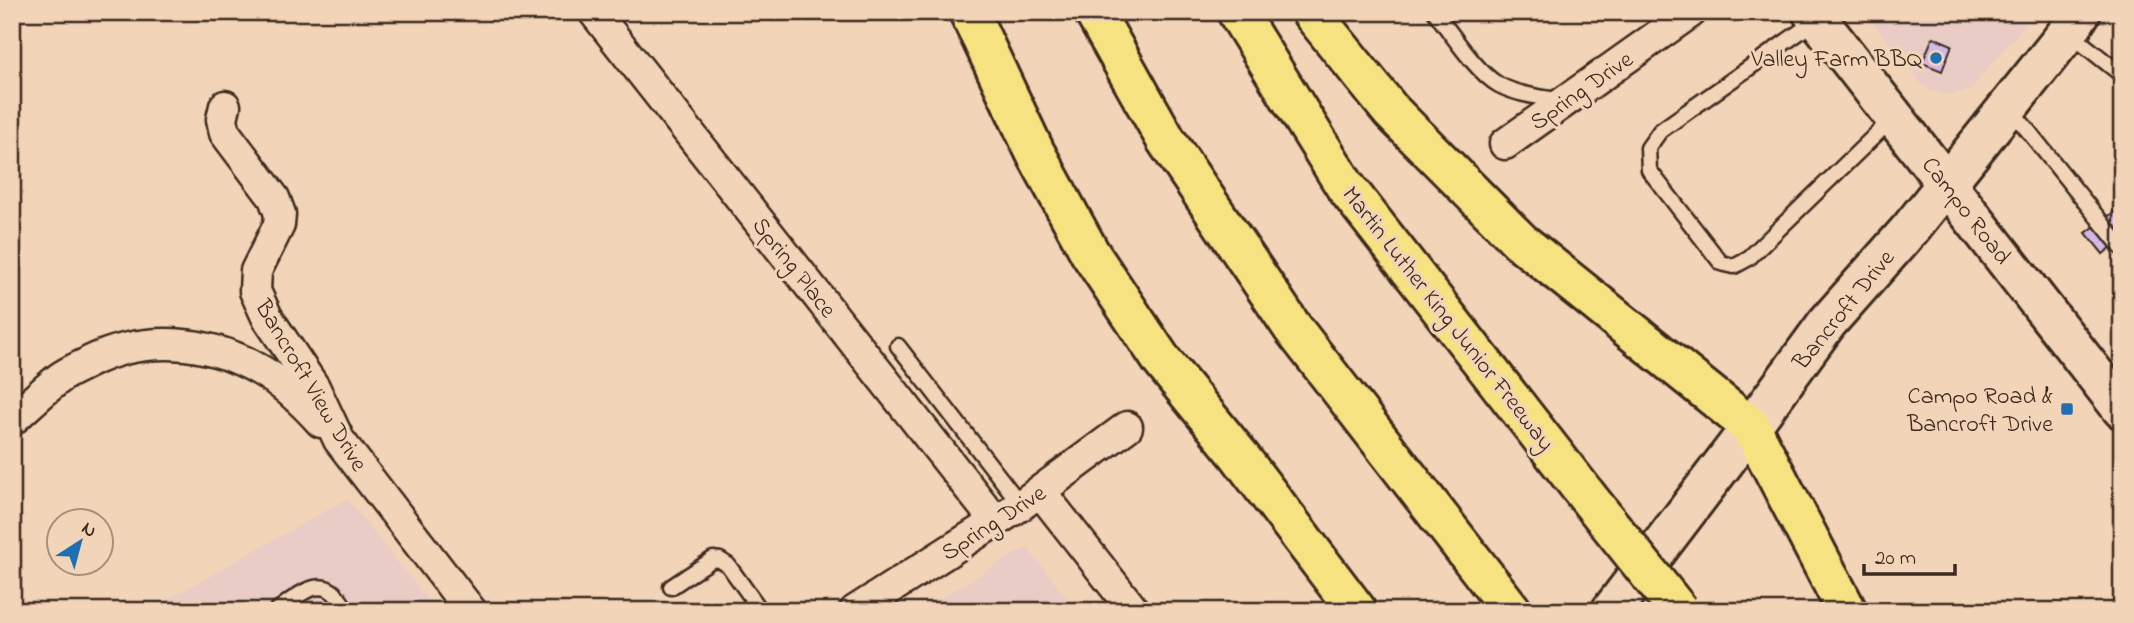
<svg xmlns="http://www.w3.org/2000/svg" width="2134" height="623" font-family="'Indie Flower',sans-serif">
	<rect width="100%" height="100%" fill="#f2d4b8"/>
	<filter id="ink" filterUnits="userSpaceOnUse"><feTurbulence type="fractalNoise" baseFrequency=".0143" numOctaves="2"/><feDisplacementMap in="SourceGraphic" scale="14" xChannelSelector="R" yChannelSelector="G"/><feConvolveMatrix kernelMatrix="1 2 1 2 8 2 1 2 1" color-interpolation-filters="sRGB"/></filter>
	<g filter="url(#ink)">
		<g fill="#e9ccc6">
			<path d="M1864 12H2035L1970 90 1945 95 1930 90 1921 83Z"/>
			<path d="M347 499 437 611H147Z"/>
			<path d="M1027 547 1077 611H918Z"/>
		</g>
		<g fill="#d3b8e6" stroke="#3b2a1e" stroke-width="2">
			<path d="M1933 37 1952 45 1942 71 1922 63Z"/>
			<path d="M2122 206V239L2103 254 2086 233Z"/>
		</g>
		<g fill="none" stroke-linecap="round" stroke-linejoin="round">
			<defs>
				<g id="lane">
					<path d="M1435 12C1451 33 1477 73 1499 85 1518 95 1541 97 1562 101"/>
					<path d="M1818 19 1660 131 1648 148 1649 170 1721 263 1734 266 1749 258 1893 118"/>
					<path d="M2069 33 2122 75"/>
					<path d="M2009 107 2122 248"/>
					<path d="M898 346 1021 505"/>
					<path d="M671 587 713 559 720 560 728 565 761 611"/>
					<path d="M276 611C291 601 315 577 333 592 339 597 343 605 348 611"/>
				</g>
				<g id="street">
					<path d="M594 12 996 522"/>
					<path d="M225 106 222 119 225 133 274 198 280 214 279 225 256 271 255 291 267 317 314 387 339 440 471 611"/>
					<path d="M1505 144 1691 12"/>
					<path d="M12 420C28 406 44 390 61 377 69 371 80 367 89 362 143 335 207 339 260 370 283 383 303 402 321 422"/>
					<path d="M1040 491 1134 611"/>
					<path d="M855 611 1021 505 1127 427"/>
				</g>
				<g id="secondary">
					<path d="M1812 12 2122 409"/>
					<path d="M1611 611 1751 427 1827 323 1911 228 2068 32 2081 12"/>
				</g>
				<g id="highway">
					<path d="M969 12 1035 152 1090 253 1162 361 1238 454 1357 611"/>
					<path d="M1094 12 1166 140 1292 327 1512 611"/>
					<path d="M1237 12 1345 186 1586 495"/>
					<path d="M1311 12 1391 111 1521 242 1751 427 1847 611"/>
				</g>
			</defs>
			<use href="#lane" stroke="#3b2a1e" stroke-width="19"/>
			<use href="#street" stroke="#3b2a1e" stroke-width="35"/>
			<use href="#secondary" stroke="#3b2a1e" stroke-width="44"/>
			<use href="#highway" stroke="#3b2a1e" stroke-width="44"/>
			<use href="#lane" stroke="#f2d4b8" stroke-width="14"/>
			<use href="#street" stroke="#f2d4b8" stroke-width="30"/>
			<use href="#secondary" stroke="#f2d4b8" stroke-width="38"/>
			<use href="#highway" stroke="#f7e281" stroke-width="38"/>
			<defs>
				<path id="highway-bridge" d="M1586 495 1679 611"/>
			</defs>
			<use href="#highway-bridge" stroke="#3b2a1e" stroke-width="44" stroke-linecap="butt"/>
			<use href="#highway-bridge" stroke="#f7e281" stroke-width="38"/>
		</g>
	</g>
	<g fill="#1f6fb2" stroke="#f2d4b8" stroke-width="2.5">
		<circle cx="1936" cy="58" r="7"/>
		<rect x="2060" y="402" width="14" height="14" rx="3.5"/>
	</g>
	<g text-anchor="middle" stroke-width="6" stroke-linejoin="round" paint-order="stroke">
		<g font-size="24" fill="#3b2a1e" stroke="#f2d4b8" text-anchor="end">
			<text x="1922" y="66">Valley Farm BBQ</text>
			<text x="2053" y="403">Campo Road &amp;<tspan x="2053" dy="28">Bancroft Drive</tspan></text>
		</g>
		<g font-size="24" fill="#3b2a1e" stroke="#f2d4b8">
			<text transform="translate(1581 90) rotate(-35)" y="8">Spring Drive</text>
			<text transform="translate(1967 210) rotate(52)" y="8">Campo Road</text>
			<text transform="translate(795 267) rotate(52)" y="8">Spring Place</text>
			<text transform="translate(1843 309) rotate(-51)" y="8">Bancroft Drive</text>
			<text transform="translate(1449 318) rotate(52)" y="8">Martin Luther King Junior Freeway</text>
			<text transform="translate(312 385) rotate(59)" y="8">Bancroft View Drive</text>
			<text transform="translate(993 522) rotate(-33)" y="8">Spring Drive</text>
		</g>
	</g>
	<rect width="2134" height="623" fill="none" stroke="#f2d4b8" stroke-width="42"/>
	<rect x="21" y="21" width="2092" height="581" fill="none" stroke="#3b2a1e" stroke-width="2.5" filter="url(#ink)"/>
	<g transform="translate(80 542) rotate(36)"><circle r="33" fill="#f2d4b8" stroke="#a9907a" stroke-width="2"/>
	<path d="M0-5L12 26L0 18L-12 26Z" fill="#1f6fb2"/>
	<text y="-10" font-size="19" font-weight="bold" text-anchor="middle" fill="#3b2a1e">N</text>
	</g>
	<path d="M1864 564v10h91v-10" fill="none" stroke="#3b2a1e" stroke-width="3.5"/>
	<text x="1875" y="564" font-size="21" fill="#3b2a1e" stroke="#f2d4b8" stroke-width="5" paint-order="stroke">20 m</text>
</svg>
